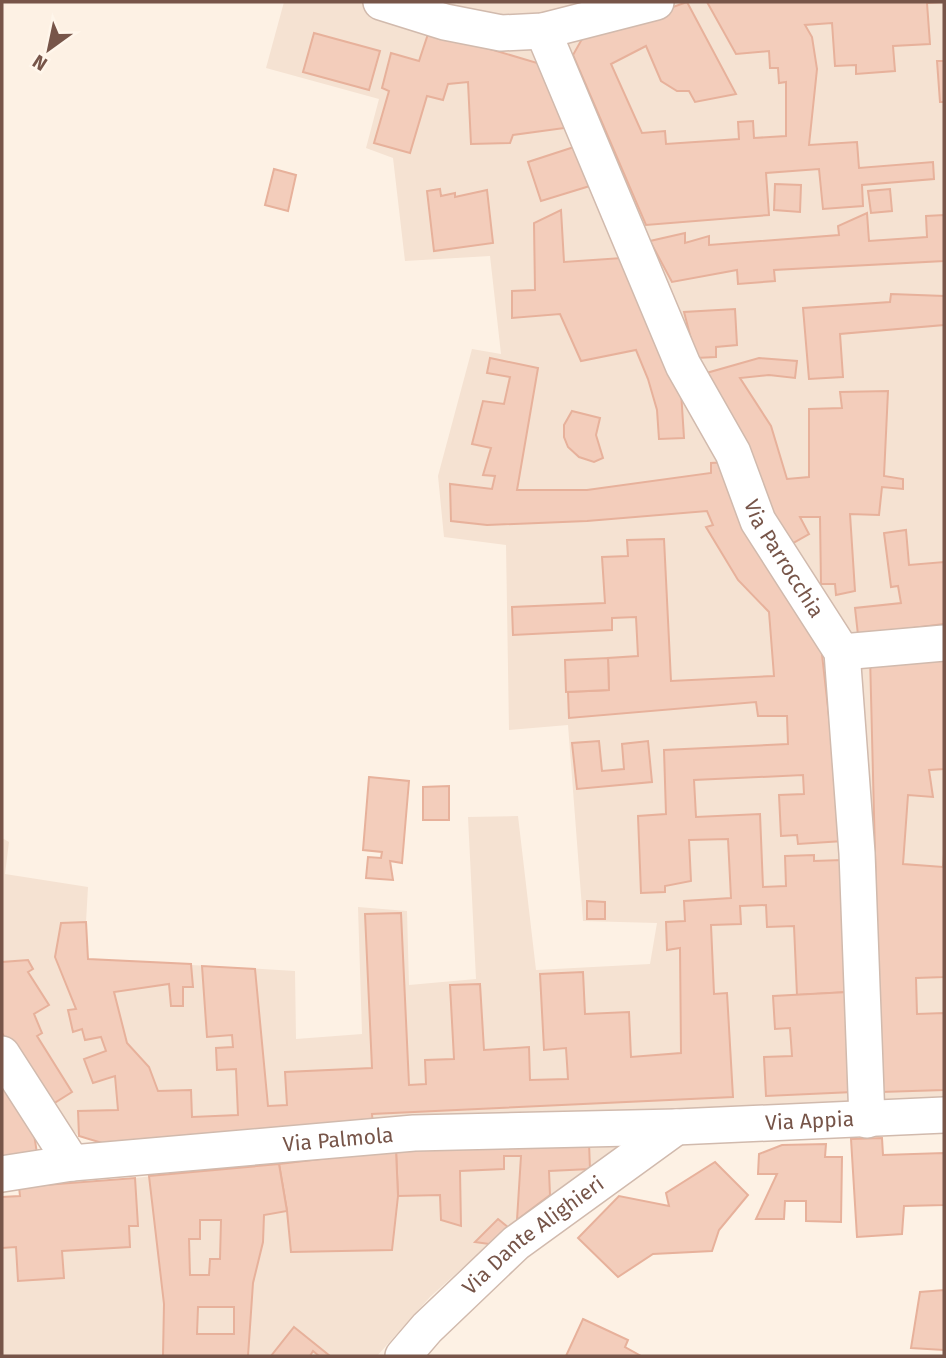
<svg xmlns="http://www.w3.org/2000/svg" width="946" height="1358" font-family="'Fira Sans',sans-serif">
	<rect width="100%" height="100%" fill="#fdf1e4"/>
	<g fill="#f5e2d2">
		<path d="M284 2H441L457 4 458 2H944V1100L125 1150 79 1136 48 1107 2 1033V838L9 842 5 874 88 887 86 922 88 959 295 971 296 1039 362 1034 358 907 407 911 409 985 476 979 468 817 518 816 536 970 650 964 657 923 583 921 568 725 509 730 506 545 444 537 438 476 472 349 501 354 490 256 405 261 393 158 366 148 379 99 266 68Z"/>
		<path d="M633 1142 550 1195 489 1244 430 1297 377 1356H2V1197L20 1196 19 1187 135 1178 396 1150Z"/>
	</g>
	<g fill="#f3cdbb" stroke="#e7b19b" stroke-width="2" fill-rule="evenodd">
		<path d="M687 2 736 94 695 102 689 91H677L661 81 646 46 611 64 642 133 665 131 666 144 739 139 738 122 753 121 754 138 786 136V82L779 83 778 68H770L769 51 736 54 707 2H943L927 3 930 44 893 46 895 71 856 74V65L835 66 832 23 805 25 812 37 817 69 809 145 857 142 859 168 933 162 934 179 862 185 863 206 823 209 819 169 766 173 769 215 646 225 573 55 582 39Z"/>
		<path d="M429 31 544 65 572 127 513 135 510 143 471 144 468 82 448 84 443 100 427 96 410 153 374 143 389 91 382 88 391 53 419 61Z"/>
		<path d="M314 33 380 51 369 90 303 72Z"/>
		<path d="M937 61H944V102H940Z"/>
		<path d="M580 145 593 185 541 201 528 162Z"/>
		<path d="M274 169 296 175 288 211 265 205Z"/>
		<path d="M775 184 801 185 800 212 774 210Z"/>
		<path d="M440 189 441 196 455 193V197L487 190 493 243 434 251 427 191Z"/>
		<path d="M890 189 892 211 871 213 868 191Z"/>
		<path d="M561 210 564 262 622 258 681 391 684 438 659 439 657 410 648 379 636 350 581 361 560 314 512 318V291L535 290 534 223Z"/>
		<path d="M867 213 869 241 927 237 926 216 944 215V261L774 270 775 281 738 284 737 270 672 282 650 241 685 233V243L709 236V245L839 235 838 226Z"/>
		<path d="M891 294 944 296V325L840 334 843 377 809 379 803 308 890 302Z"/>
		<path d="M735 309 737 345 716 347V357L696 358 684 312Z"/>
		<path d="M490 358 538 368 517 490H587L711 473V463L729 462 733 504 819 628 843 841 798 844 797 835 781 836 779 795 804 794 803 775 694 780 696 817 760 814 763 887 786 886 785 856 814 855V861L842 860 848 992 797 995 794 926 767 927 766 905 740 906 741 924 711 925 714 994 727 993 733 1097 372 1114 373 1126 125 1150 79 1136 78 1111 118 1110 115 1076 93 1083 84 1059 106 1051 101 1037 85 1040 82 1029 73 1032 68 1010 76 1009 55 957 61 923 86 922 88 959 191 964 193 987H183V1006H171L169 984 114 992 127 1043 149 1067 158 1091 191 1090 192 1117 238 1115 236 1069 217 1070 216 1048 233 1047 232 1035 207 1037 202 966 255 969 268 1106 287 1105 285 1072 372 1068 365 914 401 913 409 1085 426 1084 425 1060 454 1059 450 985 480 984 484 1050 529 1047 530 1080 568 1079 566 1048 544 1050 540 974 583 972 585 1014 629 1012 631 1057 681 1053 680 948 667 950 666 922 685 921 684 901 731 898 728 839 689 840 691 881 665 886V892L641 893 638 816 666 814 664 750 788 744 787 716H758L756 702 569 718 568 692 609 690 608 658 638 656 636 617 612 618V630L513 635 512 607 605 603 602 557 628 556 627 540 664 539 671 681 774 676 769 612 738 580 706 527 713 525 707 511 587 521 487 525 451 521 450 484 492 489 495 476 483 475 491 448 472 444 483 401 504 404 510 377 487 373Z"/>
		<path d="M759 358 797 361 795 378 769 375 740 378 771 426 787 479 809 477V409L842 408 840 392 888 391 884 476 903 479V489L882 487 879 515 850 514 855 591 836 595 835 584H821L820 517H800L809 534 786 547 703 374Z"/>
		<path d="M572 411 600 418 596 435 603 458 594 462 579 457 568 447 564 437V425Z"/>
		<path d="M906 530 909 565 944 562V624L858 635 855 608 901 603 898 586 891 587 884 533Z"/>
		<path d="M944 654V769L929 770 933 797 908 795 903 864 943 867 944 854V977L916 978 917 1014 944 1013V1090L881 1092 870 656Z"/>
		<path d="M608 658 609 690 566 692 565 660Z"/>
		<path d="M599 741 602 771 624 769 622 744 648 741 652 782 577 789 572 743Z"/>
		<path d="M369 777 409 781 402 863 390 861 393 880 366 878 368 857 381 858 382 852 363 850Z"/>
		<path d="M449 786V820H423V787Z"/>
		<path d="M587 901 605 902V919H587Z"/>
		<path d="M28 960 33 969 28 972 49 1005 34 1014 42 1033 37 1036 72 1092 48 1107 2 1033V962Z"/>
		<path d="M848 992 853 1092 766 1096 764 1057 792 1056 790 1028 775 1029 773 996Z"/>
		<path d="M2 1079 31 1114 38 1160 2 1164Z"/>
		<path d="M882 1138 883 1155 944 1153V1205L904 1206 902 1234 857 1237 851 1139Z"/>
		<path d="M589 1143 590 1169 549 1171 550 1195 517 1220 521 1156H504V1169L460 1171 461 1226 441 1220 440 1195 398 1196 396 1150Z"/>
		<path d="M826 1144 825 1157H842L841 1222 806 1221V1201H785L784 1219H756L777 1174H758L759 1154 782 1145Z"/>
		<path d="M396 1150 398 1196 392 1250 291 1252 287 1211 279 1164Z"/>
		<path d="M715 1162 748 1195 719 1230 712 1251 653 1254 618 1277 578 1238 619 1196 669 1206 666 1193Z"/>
		<path d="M279 1164 287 1211 264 1215 263 1242 253 1283 248 1356H163L164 1304 149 1176ZM200 1220H221L220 1259H210L209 1275H190L189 1239H200ZM198 1307H234V1334H197Z"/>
		<path d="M135 1178 138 1226H129L130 1247 62 1251 64 1278 18 1281 16 1247 2 1248V1197L20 1196 19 1187Z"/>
		<path d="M498 1219 509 1228 489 1244 475 1242Z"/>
		<path d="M944 1290V1350L911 1348 920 1292Z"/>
		<path d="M583 1319 628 1340 625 1347 641 1356H566Z"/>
		<path d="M294 1327 330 1356H319L313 1351 310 1356H271Z"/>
	</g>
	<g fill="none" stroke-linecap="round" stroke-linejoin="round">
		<defs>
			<g id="minor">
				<path d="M381 2 445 22 501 33 543 31 656 2"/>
				<path id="s1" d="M543 31 683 365 733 453 758 521 842 652 857 853 867 1120"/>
				<path d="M842 652 944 643"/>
				<path d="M2 1054 72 1163"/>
				<path id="s2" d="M2 1174 72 1163 414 1133 676 1127 944 1115"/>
				<path id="s3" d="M403 1356 427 1328 516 1243 676 1127"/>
			</g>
		</defs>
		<use href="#minor" stroke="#d1baad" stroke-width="38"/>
		<use href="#minor" stroke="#fff" stroke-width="35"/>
	</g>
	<g text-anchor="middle" stroke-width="6" stroke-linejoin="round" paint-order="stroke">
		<g font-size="21" fill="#775549" stroke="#fff6eb">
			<text dy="7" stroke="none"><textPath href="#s1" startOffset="581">Via Parrocchia</textPath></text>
			<text dy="7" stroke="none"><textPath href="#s2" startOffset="810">Via Appia</textPath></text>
			<text dy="7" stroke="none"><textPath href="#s2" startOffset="338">Via Palmola</textPath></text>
			<text dy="7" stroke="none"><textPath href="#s3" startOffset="178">Via Dante Alighieri</textPath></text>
		</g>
	</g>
	<rect width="946" height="1358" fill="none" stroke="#775549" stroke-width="7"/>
	<g transform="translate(49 49) rotate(213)" stroke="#fff6eb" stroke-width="5" paint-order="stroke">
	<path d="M0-5L12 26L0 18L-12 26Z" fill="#775549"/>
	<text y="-10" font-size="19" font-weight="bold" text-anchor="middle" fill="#775549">N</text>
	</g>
</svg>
